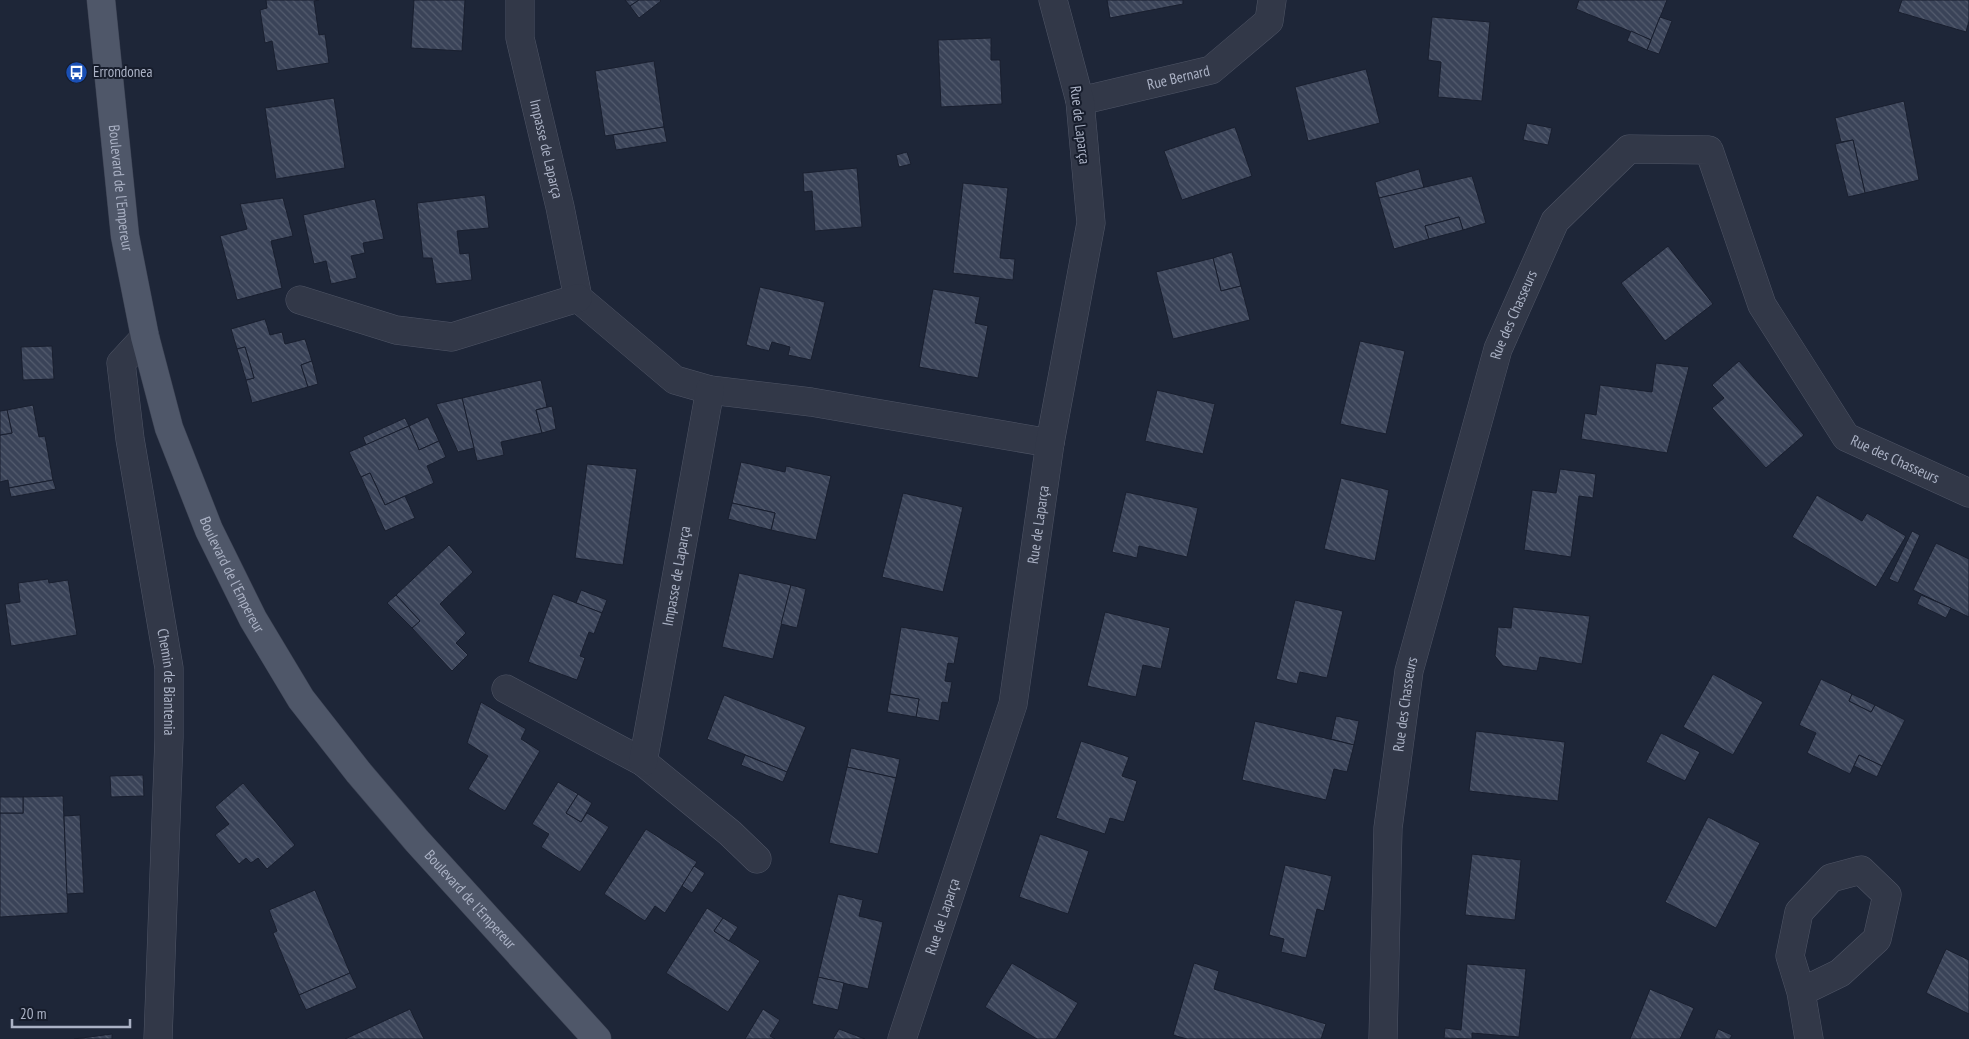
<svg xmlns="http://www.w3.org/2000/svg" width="1969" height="1039" font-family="'PT Sans Narrow',sans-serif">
	<defs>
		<pattern id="building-back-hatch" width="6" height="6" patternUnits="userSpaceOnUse" patternTransform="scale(1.25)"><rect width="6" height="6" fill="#3a4358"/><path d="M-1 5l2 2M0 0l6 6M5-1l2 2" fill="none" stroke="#545c6e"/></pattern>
	</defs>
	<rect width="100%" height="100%" fill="#1e2638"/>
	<g fill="url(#building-back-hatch)" stroke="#191f2f">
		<path d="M266 0H319L314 1 319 35 325 34 329 63 277 71 272 41 265 43 260 10 267 8Z"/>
		<path d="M414 0H465L462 51 411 48Z"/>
		<path d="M625 0H639L630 6Z"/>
		<path d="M639 0H660L661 1 639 18 630 6Z"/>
		<path d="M1107 0H1183V4L1110 18Z"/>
		<path d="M1579 0H1667L1651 40 1576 9Z"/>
		<path d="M1902 0H1969V21L1966 32 1898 12Z"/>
		<path d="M1432 17 1490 22 1482 101 1438 97 1441 62 1428 60Z"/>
		<path d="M1660 17 1672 21 1659 54 1647 50Z"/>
		<path d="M1631 31 1651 40 1647 50 1627 41Z"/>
		<path d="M991 38V60H1000L1002 104 941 107 938 40Z"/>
		<path d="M654 61 664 127 605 136 595 71Z"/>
		<path d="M1366 69 1380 123 1308 141 1295 87Z"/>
		<path d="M334 98 345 168 276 179 265 108Z"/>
		<path d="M1904 101 1919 180 1865 193 1853 140 1841 142 1835 118Z"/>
		<path d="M1527 123 1552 128 1548 145 1523 140Z"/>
		<path d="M664 127 667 142 616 150 613 135Z"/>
		<path d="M1235 127 1252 176 1182 200 1164 151Z"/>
		<path d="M1853 140 1865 193 1848 197 1835 144Z"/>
		<path d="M907 152 911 164 899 167 896 155Z"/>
		<path d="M857 168 862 227 815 231 812 191 804 192 803 173Z"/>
		<path d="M1419 169 1424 188 1379 198 1375 182Z"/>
		<path d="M1472 176 1486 223 1463 230 1459 217 1425 226 1429 239 1394 249 1379 198Z"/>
		<path d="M963 183 1008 188 1000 258 1015 259 1013 280 953 273Z"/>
		<path d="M485 195 489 228 457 231 460 254 469 253 472 280 436 284 432 258H423L417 203Z"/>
		<path d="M283 198 293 236 271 241 282 288 237 300 220 236 247 229 240 204Z"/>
		<path d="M375 199 384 239 363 243 365 253 351 256 357 278 331 284 326 261 314 264 303 215Z"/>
		<path d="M1459 217 1463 230 1429 239 1425 226Z"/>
		<path d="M1668 246 1713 304 1665 341 1621 283Z"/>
		<path d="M1232 252 1241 286 1221 291 1213 258Z"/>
		<path d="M1213 258 1221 291 1241 286 1250 320 1173 339 1156 272Z"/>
		<path d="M760 287 825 302 811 360 788 355 790 347 772 342 769 351 746 345Z"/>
		<path d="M933 289 980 297 975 323 988 326 978 378 919 367Z"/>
		<path d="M265 319 270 335 282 332 285 344 305 339 312 361 301 365 308 387 252 403 246 380 254 378 245 347 237 349 231 329Z"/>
		<path d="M1360 341 1405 351 1386 434 1340 424Z"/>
		<path d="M52 346 54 379 23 380 21 347Z"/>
		<path d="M245 347 254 378 246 380 237 349Z"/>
		<path d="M312 361 318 384 308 387 301 365Z"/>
		<path d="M1739 361 1804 435 1766 468 1712 408 1724 398 1712 385Z"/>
		<path d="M1656 363 1689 367 1667 453 1581 439 1585 413 1596 415 1600 385 1652 392Z"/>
		<path d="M541 380 547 407 536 410 542 433 501 442 504 455 477 461 462 398Z"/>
		<path d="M1157 390 1215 404 1203 454 1145 441Z"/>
		<path d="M462 398 474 448 458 452 436 404Z"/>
		<path d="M33 405 39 437 45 436 53 480 9 488 8 480 0 482V435L12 433 7 410Z"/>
		<path d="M552 406 556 429 542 433 536 410Z"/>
		<path d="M7 410 12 433 0 435V411Z"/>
		<path d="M428 417 439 441 419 450 409 426Z"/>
		<path d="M405 418 409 426 366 445 363 437Z"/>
		<path d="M409 426 419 450 439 441 446 457 427 466 434 483 385 505 370 473 361 477 349 452Z"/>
		<path d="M741 462 785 472 786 466 831 476 816 540 771 530 775 513 732 503Z"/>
		<path d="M587 464 637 469 623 565 575 558Z"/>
		<path d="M1560 469 1596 474 1593 498 1579 496 1571 557 1524 550 1532 490 1556 493Z"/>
		<path d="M370 473 385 505 405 496 415 518 385 531 361 477Z"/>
		<path d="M1341 478 1389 490 1375 561 1324 549Z"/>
		<path d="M53 480 56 489 11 497 9 488Z"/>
		<path d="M1126 492 1198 508 1187 557 1139 546 1137 558 1112 552Z"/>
		<path d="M903 493 963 507 943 592 882 577Z"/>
		<path d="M1817 495 1862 521 1867 513 1906 536 1876 587 1792 537Z"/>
		<path d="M732 503 775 513 771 530 728 519Z"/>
		<path d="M1912 531 1920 535 1898 583 1889 579Z"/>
		<path d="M1936 543 1969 559V617L1913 590Z"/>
		<path d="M449 545 473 572 440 604 466 633 456 643 468 655 452 671 412 628 420 621 396 595Z"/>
		<path d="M739 573 791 585 773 659 722 647Z"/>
		<path d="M48 579 49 583 68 580 77 635 11 646 5 604 20 602 18 583Z"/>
		<path d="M791 585 806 589 797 628 781 624Z"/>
		<path d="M581 590 607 600 602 613 576 603Z"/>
		<path d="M553 594 602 613 594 634 589 632 580 656 585 658 577 680 528 662Z"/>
		<path d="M396 595 420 621 412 628 387 603Z"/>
		<path d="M1921 595 1951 608 1946 618 1917 604Z"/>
		<path d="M1295 600 1343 611 1327 678 1300 672 1297 684 1276 679Z"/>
		<path d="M1513 607 1590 616 1582 664 1540 657 1537 671 1503 666 1495 656 1498 627 1511 628Z"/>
		<path d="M1105 612 1170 628 1161 669 1143 665 1136 697 1087 686Z"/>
		<path d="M901 627 959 637 954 664 948 663 945 681 952 682 948 703 942 702 939 721 916 717 919 699 890 694Z"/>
		<path d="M1713 674 1763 702 1733 755 1683 727Z"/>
		<path d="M1821 679 1852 694 1849 701 1871 712 1875 705 1905 720 1882 766 1859 755 1850 774 1807 753 1816 733 1799 725Z"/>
		<path d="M890 694 919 699 916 717 887 712Z"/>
		<path d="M1852 694 1875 705 1871 712 1849 701Z"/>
		<path d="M724 695 806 727 787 772 707 739Z"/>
		<path d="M481 702 526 729 521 739 540 751 505 811 468 789 488 756 467 743Z"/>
		<path d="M1336 716 1359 721 1354 745 1331 739Z"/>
		<path d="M1255 721 1354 745 1347 772 1334 769 1326 800 1242 780Z"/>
		<path d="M1476 731 1565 742 1558 801 1469 791Z"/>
		<path d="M1661 733 1700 752 1685 781 1646 762Z"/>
		<path d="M1081 741 1129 757 1122 776 1137 781 1124 822 1110 818 1105 834 1056 818Z"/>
		<path d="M851 748 900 759 896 778 847 767Z"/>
		<path d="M745 755 787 772 783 782 741 765Z"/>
		<path d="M1859 755 1882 766 1877 777 1854 766Z"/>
		<path d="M847 767 896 778 878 854 829 843Z"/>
		<path d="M143 775 144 796 111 797 110 776Z"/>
		<path d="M558 782 578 794 566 813 581 822 587 813 609 827 580 872 541 847 549 834 532 824Z"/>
		<path d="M243 783 295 845 267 869 258 858 251 863 246 858 239 864 215 835 229 824 215 807Z"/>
		<path d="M578 794 592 803 581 822 566 813Z"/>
		<path d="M63 796 68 913 0 917V813H23V797Z"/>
		<rect x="0" y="797" width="23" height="16"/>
		<path d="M80 815 84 893 67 894 64 816Z"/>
		<path d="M1708 817 1760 843 1716 928 1665 902Z"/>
		<path d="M646 829 697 862 665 913 655 906 645 921 604 894Z"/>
		<path d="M1040 834 1089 851 1068 914 1019 897Z"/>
		<path d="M1472 854 1521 860 1515 920 1465 915Z"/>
		<path d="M1285 865 1332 876 1324 911 1317 909 1306 958 1281 952 1284 939 1269 935Z"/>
		<path d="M694 866 705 873 692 893 682 886Z"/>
		<path d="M315 890 350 973 299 995 273 933 277 931 269 910Z"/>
		<path d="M838 894 863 900 859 916 883 922 868 989 818 977Z"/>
		<path d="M707 908 723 918 714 931 760 961 728 1012 666 973Z"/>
		<path d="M723 918 738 927 729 941 714 931Z"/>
		<path d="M1946 949 1969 960V1014L1926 993Z"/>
		<path d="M1012 963 1078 1003 1056 1039H1037L985 1007Z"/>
		<path d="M1194 963 1219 971 1214 989 1326 1024 1321 1039H1187L1173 1035Z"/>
		<path d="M1467 964 1526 969 1519 1037 1472 1033V1039L1444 1038 1445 1028 1461 1030Z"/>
		<path d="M350 973 357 988 306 1010 299 995Z"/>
		<path d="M818 977 844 983 838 1010 812 1004Z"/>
		<path d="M1650 989 1694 1008 1680 1039H1630Z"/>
		<path d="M410 1009 424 1039H345Z"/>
		<path d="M763 1009 780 1020 770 1036 775 1039H745Z"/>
		<path d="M839 1029 865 1039H833Z"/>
		<path d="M1718 1029 1732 1035 1730 1039H1714Z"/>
		<path d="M112 1034V1039H74Z"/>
	</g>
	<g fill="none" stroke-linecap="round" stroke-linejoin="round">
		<defs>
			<g id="minor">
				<path id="s1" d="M520 0V38L560 207 578 298 675 380 710 390 811 402 1050 443"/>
				<path id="s2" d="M1080 101 1211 70 1269 21 1272 0"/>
				<path d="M300 300 396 330 452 337 578 298"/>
				<path id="s3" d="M145 337 121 363 130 439 169 668V738L158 1039"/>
				<path d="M506 689 643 762 730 833 757 859"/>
				<path id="s4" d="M643 762 710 390"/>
				<path d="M1801 992 1840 973 1877 939 1887 895 1861 870 1831 878 1799 912 1790 956 1801 992 1809 1039"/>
				<path id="s5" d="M902 1039 1013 704 1050 443 1091 223 1080 101 1053 0"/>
				<path id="s6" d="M1383 1039 1388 828 1409 671 1498 349 1555 221 1629 149 1709 150 1762 305 1846 437 1969 493"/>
			</g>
			<g id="major">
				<path id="s7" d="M101 0 125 236 145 337 169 428 209 530 253 619 301 699 359 773 417 841 597 1039"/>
			</g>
		</defs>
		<use href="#minor" stroke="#4f5566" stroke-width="29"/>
		<use href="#major" stroke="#3b4152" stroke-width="29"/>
		<use href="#minor" stroke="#323848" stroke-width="28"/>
		<use href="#major" stroke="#4f5769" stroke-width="28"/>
	</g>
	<defs>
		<symbol id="bus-disc" viewBox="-11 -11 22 22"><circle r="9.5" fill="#1a4fb4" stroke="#171d2c"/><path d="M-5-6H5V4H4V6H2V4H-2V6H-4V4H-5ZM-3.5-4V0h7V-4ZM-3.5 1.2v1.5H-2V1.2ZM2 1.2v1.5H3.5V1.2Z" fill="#fff"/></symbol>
	</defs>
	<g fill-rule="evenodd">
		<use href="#bus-disc" x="64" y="60" width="25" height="25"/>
	</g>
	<g text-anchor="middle" stroke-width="4" stroke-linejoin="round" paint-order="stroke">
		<g font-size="15" fill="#abb2c5" stroke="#171d2c" text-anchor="start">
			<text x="93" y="77">Errondonea</text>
		</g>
		<g font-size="15" fill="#abb2c5" stroke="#171d2c">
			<text dy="5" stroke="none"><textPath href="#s2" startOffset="101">Rue Bernard</textPath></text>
			<text transform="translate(1080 125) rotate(83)" y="5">Rue de Laparça</text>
			<text dy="5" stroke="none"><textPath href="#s1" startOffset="152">Impasse de Laparça</textPath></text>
			<text dy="5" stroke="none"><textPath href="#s7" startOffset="189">Boulevard de l'Empereur</textPath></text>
			<text dy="5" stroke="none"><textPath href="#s6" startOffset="741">Rue des Chasseurs</textPath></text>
			<text dy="5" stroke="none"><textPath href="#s6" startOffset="1401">Rue des Chasseurs</textPath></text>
			<text dy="5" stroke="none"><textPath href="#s5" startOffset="534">Rue de Laparça</textPath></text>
			<text dy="5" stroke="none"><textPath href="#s7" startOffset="594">Boulevard de l'Empereur</textPath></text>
			<text dy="5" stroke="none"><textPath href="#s4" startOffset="189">Impasse de Laparça</textPath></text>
			<text dy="5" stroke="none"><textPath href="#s3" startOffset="358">Chemin de Biantenia</textPath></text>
			<text dy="5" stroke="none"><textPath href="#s6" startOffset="336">Rue des Chasseurs</textPath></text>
			<text dy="5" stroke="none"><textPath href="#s7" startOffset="999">Boulevard de l'Empereur</textPath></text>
			<text dy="5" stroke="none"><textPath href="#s5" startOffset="129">Rue de Laparça</textPath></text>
		</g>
	</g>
	<path d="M12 1019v8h118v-8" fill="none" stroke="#abb2c5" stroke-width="2.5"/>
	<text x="20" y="1019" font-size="15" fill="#abb2c5" stroke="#171d2c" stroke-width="4" paint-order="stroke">20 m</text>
</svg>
